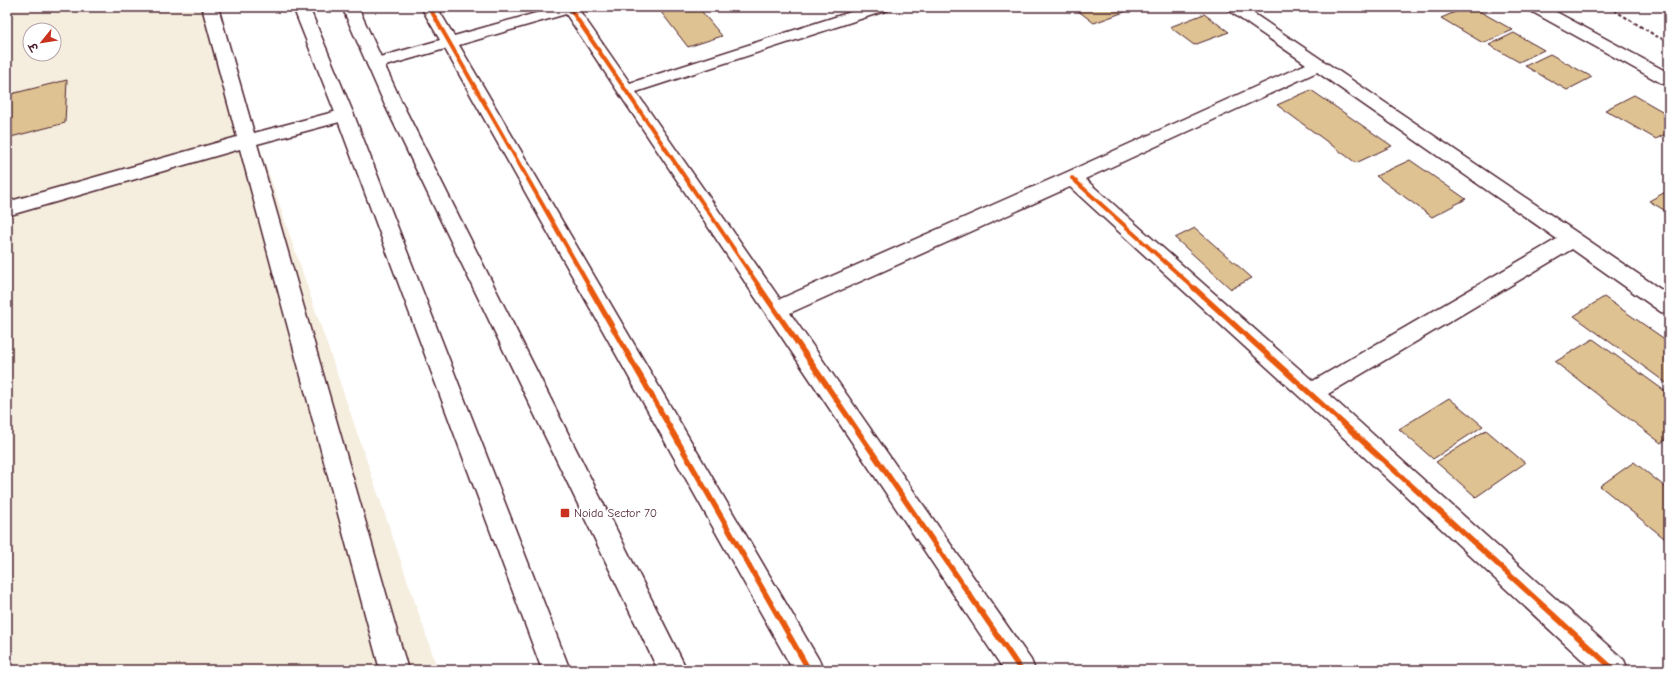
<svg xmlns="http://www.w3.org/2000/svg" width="1676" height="677" font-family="'Comic Neue','Playpen Sans Deva',sans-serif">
	<rect width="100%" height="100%" fill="#fff"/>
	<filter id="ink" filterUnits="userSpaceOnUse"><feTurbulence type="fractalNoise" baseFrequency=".025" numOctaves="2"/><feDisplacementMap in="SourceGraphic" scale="8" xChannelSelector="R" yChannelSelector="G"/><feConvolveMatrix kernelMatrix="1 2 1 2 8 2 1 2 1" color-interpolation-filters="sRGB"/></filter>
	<g filter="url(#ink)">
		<path fill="#f5edde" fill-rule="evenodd" d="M7 7H212L438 670H7ZM30 30H54V54H30Z"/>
		<g fill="#dec292" stroke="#4a1f2b">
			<path d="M678 7H698L722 36 688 47 661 12Z"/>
			<path d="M1073 7H1138L1094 23Z"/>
			<path d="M1467 7H1472L1513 30 1483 43 1441 18Z"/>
			<path d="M1204 14 1229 32 1194 45 1170 27Z"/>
			<path d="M1514 33 1544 50 1519 62 1489 45Z"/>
			<path d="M1550 54 1592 77 1567 90 1525 66Z"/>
			<path d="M67 80 65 123 7 138V95Z"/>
			<path d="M1311 90 1392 146 1356 163 1277 105Z"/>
			<path d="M1634 95 1669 115V132L1656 139 1605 110Z"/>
			<path d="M1410 160 1466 199 1432 217 1376 176Z"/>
			<path d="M1669 190V213L1649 201Z"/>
			<path d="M1195 228 1252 278 1231 289 1175 238Z"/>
			<path d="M1604 297 1669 342V385L1574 316Z"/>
			<path d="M1593 339 1669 394V437L1661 443 1555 362Z"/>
			<path d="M1449 398 1483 426 1433 459 1399 429Z"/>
			<path d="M1486 430 1525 463 1476 497 1436 462Z"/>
			<path d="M1634 462 1669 490V542L1600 486Z"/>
		</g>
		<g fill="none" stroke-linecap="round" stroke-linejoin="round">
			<defs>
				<g id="minor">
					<path d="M202 7H218L254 133 345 109 351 111 354 115 351 119 257 144 408 670H380L240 149 7 216V202L237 137Z"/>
					<path d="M421 7H437L454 36 557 7H582L579 10 630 83 866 7H890L888 10 636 92 780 299 1065 173 1306 64 1228 10 1226 7H1244L1669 295V314L1661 312 1572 249 1328 394 1624 660 1628 670H1593L1303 400 1070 187 790 313 1031 660 1035 670H1004L566 14 459 45 819 660 823 670H793L445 49 375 69 369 68 367 64 369 60 440 40ZM1317 72 1557 239 1313 381 1085 179Z"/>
					<path d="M1527 7H1547L1669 73V85L1663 84 1529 10Z"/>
				</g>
				<g id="tertiary">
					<path d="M293 7H309L354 115 570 670H542L336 115Z"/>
					<path d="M342 7H358L402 103 687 670H658L384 103Z"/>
				</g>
			</defs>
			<use href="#minor" stroke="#4a1f2b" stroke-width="3"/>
			<use href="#tertiary" stroke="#4a1f2b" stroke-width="3"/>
			<path stroke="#4a1f2b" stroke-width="2" stroke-dasharray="3.5 2.5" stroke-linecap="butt" d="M1609 7 1656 36 1669 42"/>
			<use href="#minor" fill="#fff" fill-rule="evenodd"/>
			<use href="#tertiary" fill="#fff" fill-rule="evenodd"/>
			<defs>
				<g id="cycleway-far1">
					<path d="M429 7 591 289"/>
					<path d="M569 7 761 289"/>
					<path d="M1072 178 1195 289"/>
				</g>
				<g id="cycleway">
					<path d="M590 288 809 670"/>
					<path d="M760 288 1021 670"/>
					<path d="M1194 288 1614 670"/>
				</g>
			</defs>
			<use href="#cycleway-far1" stroke="#fff" stroke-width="6"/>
			<use href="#cycleway" stroke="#fff" stroke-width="8"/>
			<use href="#cycleway-far1" stroke="#e8590c" stroke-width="4"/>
			<use href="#cycleway" stroke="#e8590c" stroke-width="5.5"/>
		</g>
	</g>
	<rect fill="#c8321e" stroke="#fff" stroke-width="1.5" x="560" y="508" width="10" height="10" rx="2"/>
	<g text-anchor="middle" stroke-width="3" stroke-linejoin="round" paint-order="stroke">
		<g font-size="12" fill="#4a1f2b" stroke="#fff" text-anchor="start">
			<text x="574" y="517">Noida Sector 70</text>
		</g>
	</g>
	<rect width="1676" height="677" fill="none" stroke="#fff" stroke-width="24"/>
	<rect x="12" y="12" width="1652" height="653" fill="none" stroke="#4a1f2b" stroke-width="1.5" filter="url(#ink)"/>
	<g transform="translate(42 42) rotate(240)"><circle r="19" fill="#ffffff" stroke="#b7a5aa"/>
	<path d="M0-3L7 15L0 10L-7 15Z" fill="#c8321e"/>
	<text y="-6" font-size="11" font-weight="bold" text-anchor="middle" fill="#4a1f2b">उ</text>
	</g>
</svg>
